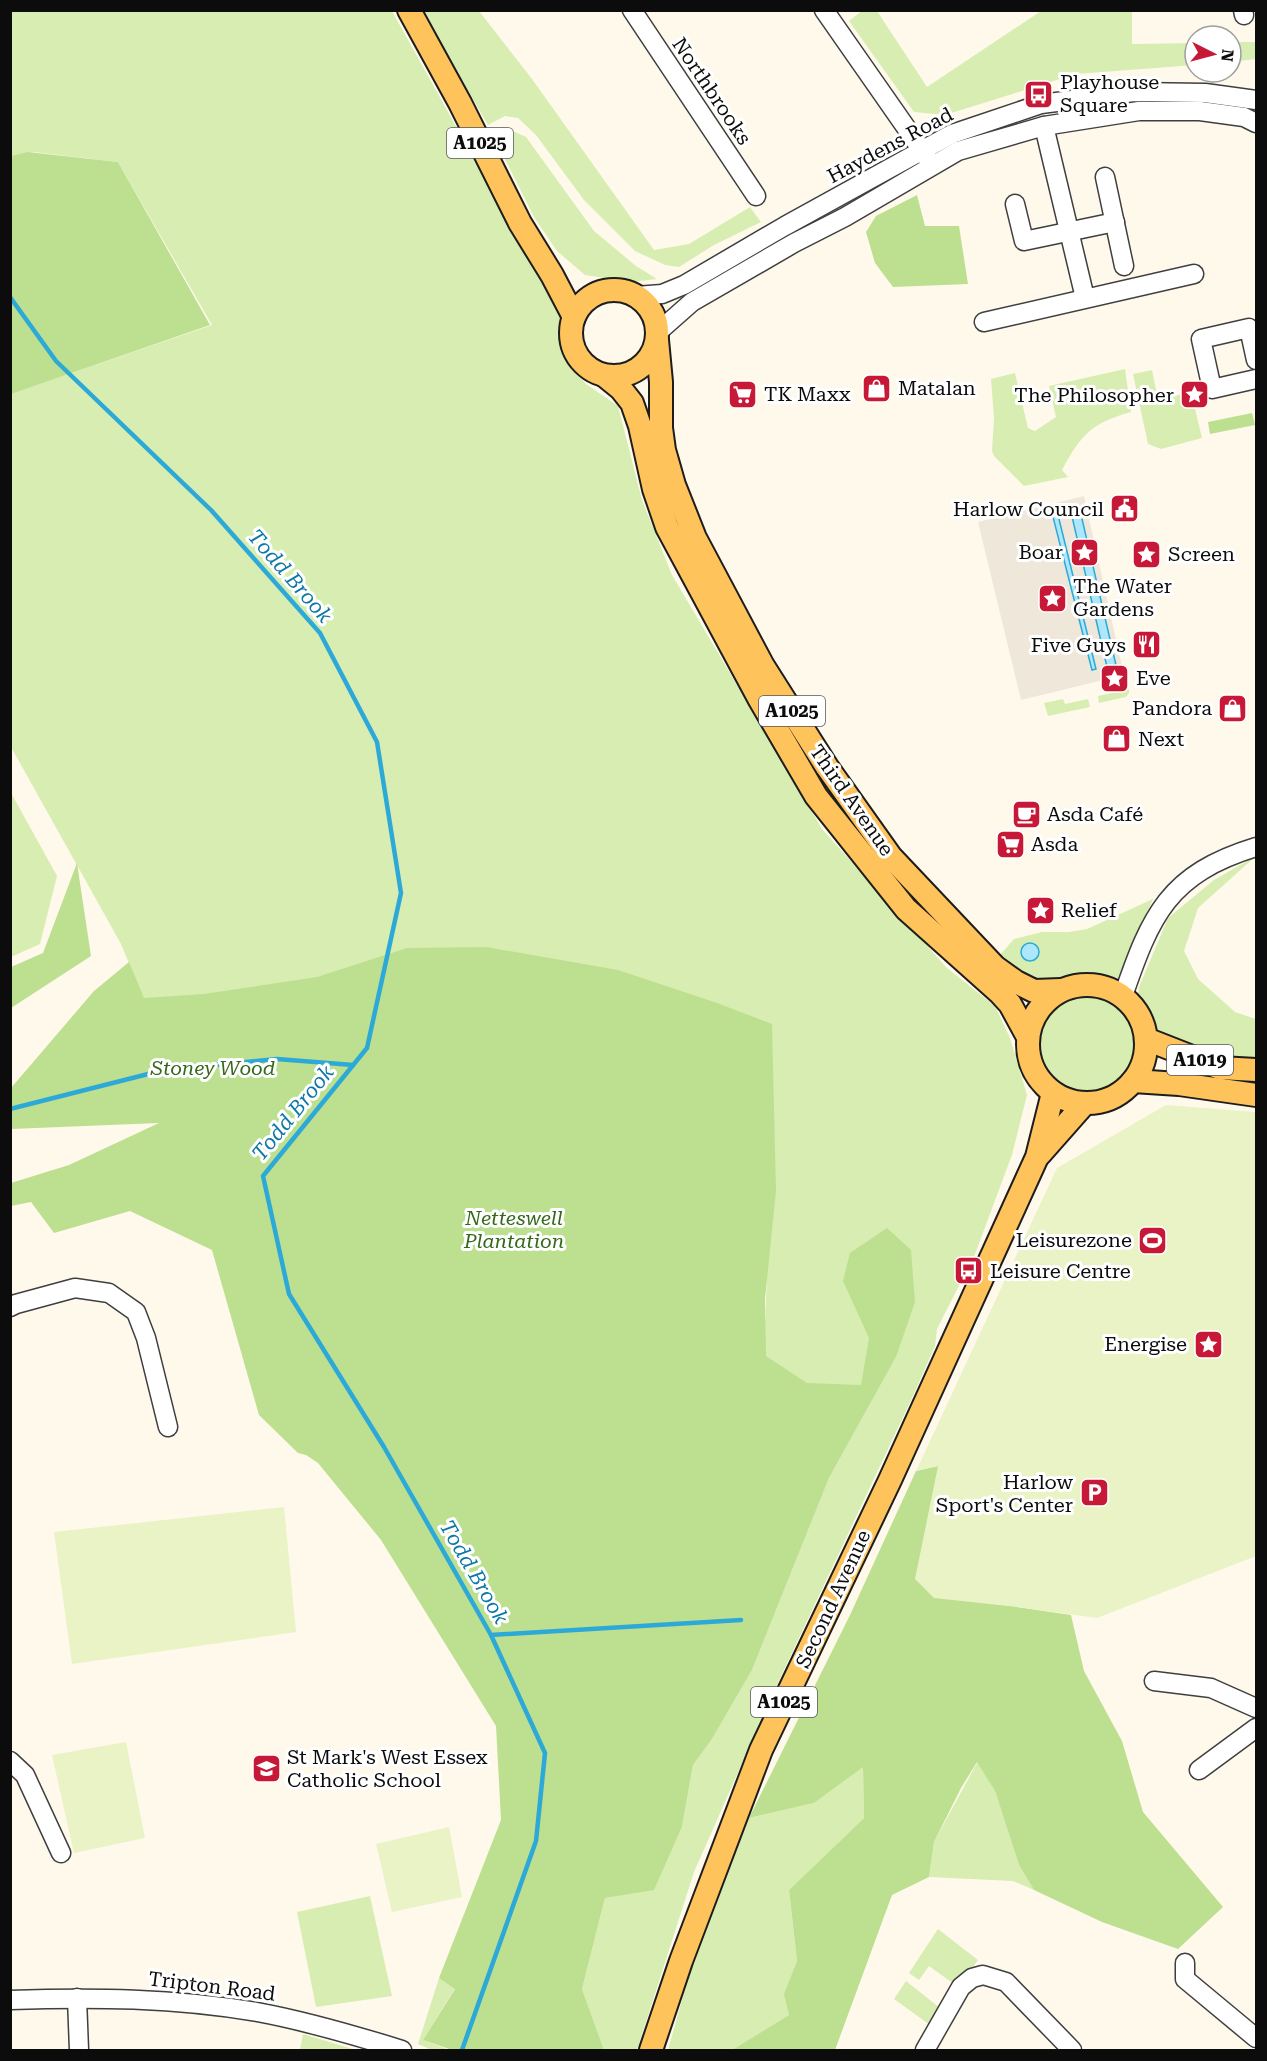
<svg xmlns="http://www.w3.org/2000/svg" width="1267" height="2061" font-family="'Roboto Serif',serif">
	<rect width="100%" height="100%" fill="#fff9ec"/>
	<g fill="#d8edb2">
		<path d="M863 10 877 11 927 87 1041 11H1132V44L1195 43V65L1076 74 945 115 914 112 849 21Z"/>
		<path d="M11 11H392L562 317 564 359 586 384 618 406 642 500 672 575 822 829 947 968 995 1006 1010 1038 1027 1095 1012 1155 975 1254 937 1329 935 1346 912 1398 774 1691 694 1872 637 2050H604L582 1989 605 1898 654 1889 682 1827 693 1765 712 1739 752 1670 829 1478 896 1357 870 1330 875 1388 823 1400 763 1374 768 1252 358 978 145 1002 121 944 11 747 10 394 212 325 118 162 34 152 11 156Z"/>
		<path d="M422 11H479L532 79 654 250 689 244 750 207 761 222 714 245 679 267 665 265 635 251 584 200 536 135 518 118 505 116 488 125Z"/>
		<path d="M1231 42H1256V59L1231 62Z"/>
		<path d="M515 132 526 137 594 231 636 266 657 279 631 282 585 275 557 251 534 217 493 135Z"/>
		<path d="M1125 369 1131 412C1091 423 1081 435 1062 470L1068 477 1024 486 994 456 992 451 994 418 991 379 1015 373 1028 428 1035 431 1056 417 1049 386Z"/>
		<path d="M1152 370 1158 400 1191 392 1202 438 1161 449 1148 444 1133 374Z"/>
		<path d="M1129 689V693L1126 697 1099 703 1098 696Z"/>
		<path d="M1063 699 1065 704 1088 699 1090 707 1048 716 1044 703Z"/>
		<path d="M10 791 57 876 40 944 11 957Z"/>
		<path d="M1256 856 1198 908 1184 951 1198 979 1235 1012 1256 1019V1064L1181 1046 1164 1038 1137 1000 1139 987 1168 918 1214 880Z"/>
		<path d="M1153 899 1116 982 1088 975 1054 983 1022 980 1000 955 1014 939 1042 932H1069L1087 929Z"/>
		<circle cx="1087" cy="1044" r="47"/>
		<path d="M978 1761 995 1791 1019 1865 1034 1890 1013 1881 929 1877 934 1842Z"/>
		<path d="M863 1766 864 1818 789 1890 797 1961 785 1994 789 2015 732 2050H668L699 1939 749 1818 814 1803Z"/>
		<path d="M370 1896 392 1996 316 2007 297 1912Z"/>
		<path d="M938 1929 978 1960 958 1987 929 1966 919 1980 909 1973Z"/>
		<path d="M439 1978 455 1988 423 2040 449 2050H432L418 2044Z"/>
		<path d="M906 1981 940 2008 930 2025 894 1999Z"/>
		<path d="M303 2034 356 2050H300Z"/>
	</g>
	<g fill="#bddf90">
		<path d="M28 152 118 162 210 325 11 394V156Z"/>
		<path d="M917 195 925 226H959L968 284 893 287 875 263 866 232 876 216Z"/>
		<path d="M1252 413 1255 425 1210 434 1208 422Z"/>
		<path d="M77 863 91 956 11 1008V967L43 953Z"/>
		<path d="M486 947 618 970 717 1003 772 1024 776 1191 765 1299 766 1356 807 1383 861 1385 869 1338 843 1281 850 1253 887 1228 911 1250 915 1302 896 1357 829 1478 752 1670 712 1739 693 1765 682 1827 654 1890 605 1898 582 1989 604 2050H452L423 2040 455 1989 439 1978 501 1820 496 1726 381 1540 318 1463 306 1455 298 1453 259 1415 212 1250 130 1211 54 1233 31 1202 11 1206V1183L69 1165 159 1123 11 1129V1088L94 991 129 962 144 998 204 994 317 977 407 948Z"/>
		<path d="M938 1466 1017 1607 1071 1615 1084 1671 1122 1741 1143 1812 1223 1907 1178 1949 1102 1922 1034 1890 1019 1865 995 1791 977 1762 961 1788 934 1842 929 1877 892 1895 835 2050H732L789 2015 784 1994 797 1961 789 1890 864 1818 863 1767 814 1803 749 1818 850 1615 916 1471Z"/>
	</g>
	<g fill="#e9f3c5">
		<path d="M1166 1105 1256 1112V1556L1097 1618 1017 1607 934 1598 915 1579 938 1466 916 1471 1057 1168Z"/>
		<path d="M284 1507 296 1632 72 1664 54 1532Z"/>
		<path d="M126 1742 145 1838 74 1853 52 1755Z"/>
		<path d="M449 1827 462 1897 392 1912 376 1844Z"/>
	</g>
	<path fill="#efe7da" d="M1084 496 1124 675 1021 700 978 522Z"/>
	<g fill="#ace7fb" stroke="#2da9d8" stroke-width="1.5">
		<path d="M1079 506 1116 665 1107 667 1070 508Z"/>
		<path d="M1057 511 1096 669 1092 670 1052 513Z"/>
		<circle cx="1030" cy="952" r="9"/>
	</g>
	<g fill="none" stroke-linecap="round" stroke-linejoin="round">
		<g stroke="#2da9d8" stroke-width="4.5">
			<path d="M10 297 56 361 211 510 320 633 377 742 401 893 367 1048 263 1176 289 1294 384 1447 491 1635 545 1753 536 1841 462 2050"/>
			<path d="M10 1109 164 1070 277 1059 353 1065"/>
			<path d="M491 1635 741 1620"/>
		</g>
		<defs>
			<g id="minor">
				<path d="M632 10 756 196"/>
				<path d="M824 10 928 159"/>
				<path d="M1243 10 1244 15"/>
				<path d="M1044 126 1085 298"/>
				<path d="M1105 177 1124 266"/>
				<path d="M1015 204 1024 241 1115 222"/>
				<path d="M636 296 662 294 684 285 785 226 952 134 1041 104 1134 92 1205 93 1256 100"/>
				<path d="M984 322 1194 274"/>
				<path d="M658 332 692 302 794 243 845 217 958 151 1044 126 1139 111H1200L1244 117 1256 123"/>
				<path d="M1256 360 1249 328 1201 339 1212 389 1256 379"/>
				<path d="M1123 996C1151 915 1168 874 1256 847"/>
				<path d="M10 1307 16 1304 75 1288 109 1293 136 1312 146 1338 168 1427"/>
				<path d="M1154 1681 1211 1688 1256 1708"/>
				<path d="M10 1761 25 1775 61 1853"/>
				<path d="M1199 1770 1256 1728"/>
				<path d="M1185 1963V1979L1256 2038"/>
				<path d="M77 1998 79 2050"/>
				<path d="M10 2000C93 1997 175 1998 257 2012 306 2021 354 2035 402 2050"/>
				<path d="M925 2050 961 1987 972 1978 983 1975 1006 1982 1072 2050"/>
			</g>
			<g id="major">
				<path d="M409 10 460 103 520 223 552 275 574 317"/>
				<circle cx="614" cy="333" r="43"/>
				<path d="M657 340 661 382V428L664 450 674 485 695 538 763 666 827 767 891 857 995 967 1016 982 1034 991 1061 990"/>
				<path d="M605 376 621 389 632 403 640 426 654 489 667 527 760 700 816 796 906 909 1000 993 1010 1004 1028 1037"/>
				<circle cx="1087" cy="1044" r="59"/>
				<path d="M1146 1039 1220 1068 1256 1070"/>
				<path d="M1133 1081 1179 1084 1256 1095"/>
				<path d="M1040 1154 1085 1103"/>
				<path d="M651 2050 681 1961 761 1750 890 1480 1037 1157 1053 1093"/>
			</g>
		</defs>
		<use href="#minor" stroke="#3f3f3f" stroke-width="21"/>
		<use href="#major" stroke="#1d1d1d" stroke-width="26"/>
		<use href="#minor" stroke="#fff" stroke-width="18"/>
		<use href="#major" stroke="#ffc35c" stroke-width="22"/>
	</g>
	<defs>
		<symbol id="bus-square" viewBox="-11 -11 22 22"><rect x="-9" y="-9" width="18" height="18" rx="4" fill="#c71937" stroke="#fff"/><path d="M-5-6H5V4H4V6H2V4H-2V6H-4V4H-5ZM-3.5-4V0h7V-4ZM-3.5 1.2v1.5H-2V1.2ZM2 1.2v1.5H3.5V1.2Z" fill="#fff"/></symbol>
		<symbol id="shop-square" viewBox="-11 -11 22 22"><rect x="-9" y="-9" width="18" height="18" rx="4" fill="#c71937" stroke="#fff"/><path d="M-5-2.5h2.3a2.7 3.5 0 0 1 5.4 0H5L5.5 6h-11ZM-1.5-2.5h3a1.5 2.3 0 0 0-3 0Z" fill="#fff"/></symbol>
		<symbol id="supermarket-square" viewBox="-11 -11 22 22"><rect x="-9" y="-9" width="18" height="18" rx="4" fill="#c71937" stroke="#fff"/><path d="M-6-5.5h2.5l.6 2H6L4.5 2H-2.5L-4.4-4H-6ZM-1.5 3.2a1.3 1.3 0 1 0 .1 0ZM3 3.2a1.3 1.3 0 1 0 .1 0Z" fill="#fff"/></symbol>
		<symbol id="sight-square" viewBox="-11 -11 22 22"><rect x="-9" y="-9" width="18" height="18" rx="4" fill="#c71937" stroke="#fff"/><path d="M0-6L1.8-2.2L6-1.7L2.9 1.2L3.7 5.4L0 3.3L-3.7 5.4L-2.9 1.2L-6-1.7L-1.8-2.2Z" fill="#fff"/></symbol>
		<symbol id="civic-square" viewBox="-11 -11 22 22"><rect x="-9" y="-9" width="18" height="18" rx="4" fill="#c71937" stroke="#fff"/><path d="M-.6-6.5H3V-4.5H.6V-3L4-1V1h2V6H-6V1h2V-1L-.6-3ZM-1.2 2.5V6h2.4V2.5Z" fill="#fff"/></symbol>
		<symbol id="restaurant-square" viewBox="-11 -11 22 22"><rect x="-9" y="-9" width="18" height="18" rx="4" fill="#c71937" stroke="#fff"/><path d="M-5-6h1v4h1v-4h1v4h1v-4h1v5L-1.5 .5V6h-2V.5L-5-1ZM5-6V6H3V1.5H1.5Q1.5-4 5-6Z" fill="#fff"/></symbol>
		<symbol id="cafe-square" viewBox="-11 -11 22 22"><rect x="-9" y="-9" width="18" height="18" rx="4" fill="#c71937" stroke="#fff"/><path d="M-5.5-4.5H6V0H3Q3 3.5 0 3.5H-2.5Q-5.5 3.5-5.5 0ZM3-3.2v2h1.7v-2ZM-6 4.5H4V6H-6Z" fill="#fff"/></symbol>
		<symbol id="stadium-square" viewBox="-11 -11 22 22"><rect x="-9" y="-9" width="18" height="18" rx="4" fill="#c71937" stroke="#fff"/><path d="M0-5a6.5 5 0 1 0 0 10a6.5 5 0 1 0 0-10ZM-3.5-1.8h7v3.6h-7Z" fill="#fff"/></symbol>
		<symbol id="parking-square" viewBox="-11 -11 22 22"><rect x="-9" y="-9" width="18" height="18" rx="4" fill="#c71937" stroke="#fff"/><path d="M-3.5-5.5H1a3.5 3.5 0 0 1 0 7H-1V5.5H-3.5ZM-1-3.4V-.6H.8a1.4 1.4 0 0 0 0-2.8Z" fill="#fff"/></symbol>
		<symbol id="school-square" viewBox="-11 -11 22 22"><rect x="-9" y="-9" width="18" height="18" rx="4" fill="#c71937" stroke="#fff"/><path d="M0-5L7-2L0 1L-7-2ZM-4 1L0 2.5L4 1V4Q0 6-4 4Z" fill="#fff"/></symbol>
	</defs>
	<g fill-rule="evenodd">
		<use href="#bus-square" x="1022" y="78" width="33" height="33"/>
		<use href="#shop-square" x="860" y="372" width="33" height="33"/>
		<use href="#supermarket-square" x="726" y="378" width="33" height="33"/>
		<use href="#sight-square" x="1178" y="378" width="33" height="33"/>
		<use href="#civic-square" x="1108" y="492" width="33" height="33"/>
		<use href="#sight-square" x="1068" y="536" width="33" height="33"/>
		<use href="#sight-square" x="1130" y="538" width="33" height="33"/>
		<use href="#sight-square" x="1036" y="582" width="33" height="33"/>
		<use href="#restaurant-square" x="1130" y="628" width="33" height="33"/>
		<use href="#sight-square" x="1098" y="662" width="33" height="33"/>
		<use href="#shop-square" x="1216" y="692" width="33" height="33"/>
		<use href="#shop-square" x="1100" y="722" width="33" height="33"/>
		<use href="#cafe-square" x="1010" y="798" width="33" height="33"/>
		<use href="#supermarket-square" x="994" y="828" width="33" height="33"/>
		<use href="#sight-square" x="1024" y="894" width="33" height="33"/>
		<use href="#stadium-square" x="1136" y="1224" width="33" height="33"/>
		<use href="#bus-square" x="952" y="1254" width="33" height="33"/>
		<use href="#sight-square" x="1192" y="1328" width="33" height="33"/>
		<use href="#parking-square" x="1078" y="1476" width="33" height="33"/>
		<use href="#school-square" x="250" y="1752" width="33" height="33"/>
	</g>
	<g text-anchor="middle" stroke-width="6" stroke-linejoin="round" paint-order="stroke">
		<g fill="#fff" stroke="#555" stroke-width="1.5">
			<rect x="447" y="128" width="66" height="30" rx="4.5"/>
			<rect x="759" y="696" width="66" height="30" rx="4.5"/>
			<rect x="1167" y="1045" width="66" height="30" rx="4.5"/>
			<rect x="751" y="1687" width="66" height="30" rx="4.5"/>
		</g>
		<g font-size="18" font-weight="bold" fill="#0c0c0c">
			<text x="480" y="149">A1025</text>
			<text x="792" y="717">A1025</text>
			<text x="1200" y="1066">A1019</text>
			<text x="784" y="1708">A1025</text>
		</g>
		<g font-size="20" fill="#0c0c0c" stroke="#fff" text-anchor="start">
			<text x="1060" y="89">Playhouse<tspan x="1060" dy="23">Square</tspan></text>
			<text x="898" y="395">Matalan</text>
			<text x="764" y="401">TK Maxx</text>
			<text x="1174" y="402" text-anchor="end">The Philosopher</text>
			<text x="1104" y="516" text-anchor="end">Harlow Council</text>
			<text x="1063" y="559" text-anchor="end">Boar</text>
			<text x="1168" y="561">Screen</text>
			<text x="1073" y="593">The Water<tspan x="1073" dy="23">Gardens</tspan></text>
			<text x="1126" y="652" text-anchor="end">Five Guys</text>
			<text x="1136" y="685">Eve</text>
			<text x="1212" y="715" text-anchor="end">Pandora</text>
			<text x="1138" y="746">Next</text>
			<text x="1047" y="821">Asda Café</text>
			<text x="1031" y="851">Asda</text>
			<text x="1061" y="917">Relief</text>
			<text x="1132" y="1247" text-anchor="end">Leisurezone</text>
			<text x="990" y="1278">Leisure Centre</text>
			<text x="1187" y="1351" text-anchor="end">Energise</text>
			<text x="1073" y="1489" text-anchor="end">Harlow<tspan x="1073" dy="23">Sport's Center</tspan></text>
			<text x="287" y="1764">St Mark's West Essex<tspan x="287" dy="23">Catholic School</tspan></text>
		</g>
		<g font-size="20" fill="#0c0c0c" stroke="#fff">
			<text transform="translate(712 91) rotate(56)" y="7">Northbrooks</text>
			<text transform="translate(890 145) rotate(-28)" y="7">Haydens Road</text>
			<text transform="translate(852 800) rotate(55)" y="7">Third Avenue</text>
			<text transform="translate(833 1599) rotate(-65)" y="7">Second Avenue</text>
			<text transform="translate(212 1986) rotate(7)" y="7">Tripton Road</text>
		</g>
		<g font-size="20" font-style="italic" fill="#336918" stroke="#fff">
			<text x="213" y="1075">Stoney Wood</text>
			<text x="514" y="1225">Netteswell<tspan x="514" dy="23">Plantation</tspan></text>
		</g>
		<g font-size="21" font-style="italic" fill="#0c77a8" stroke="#fff">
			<text transform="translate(290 576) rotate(49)" y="7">Todd Brook</text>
			<text transform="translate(293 1113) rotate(-51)" y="7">Todd Brook</text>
			<text transform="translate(474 1572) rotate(60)" y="7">Todd Brook</text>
		</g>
	</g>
	<rect width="1267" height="2061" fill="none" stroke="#0c0c0c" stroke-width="24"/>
	<g transform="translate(1213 54) rotate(96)"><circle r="28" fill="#ffffff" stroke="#9e9e9e" stroke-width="1.5"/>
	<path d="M0-4.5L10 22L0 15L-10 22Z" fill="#c71937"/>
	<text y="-9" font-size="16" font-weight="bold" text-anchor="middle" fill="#0c0c0c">N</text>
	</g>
</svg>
